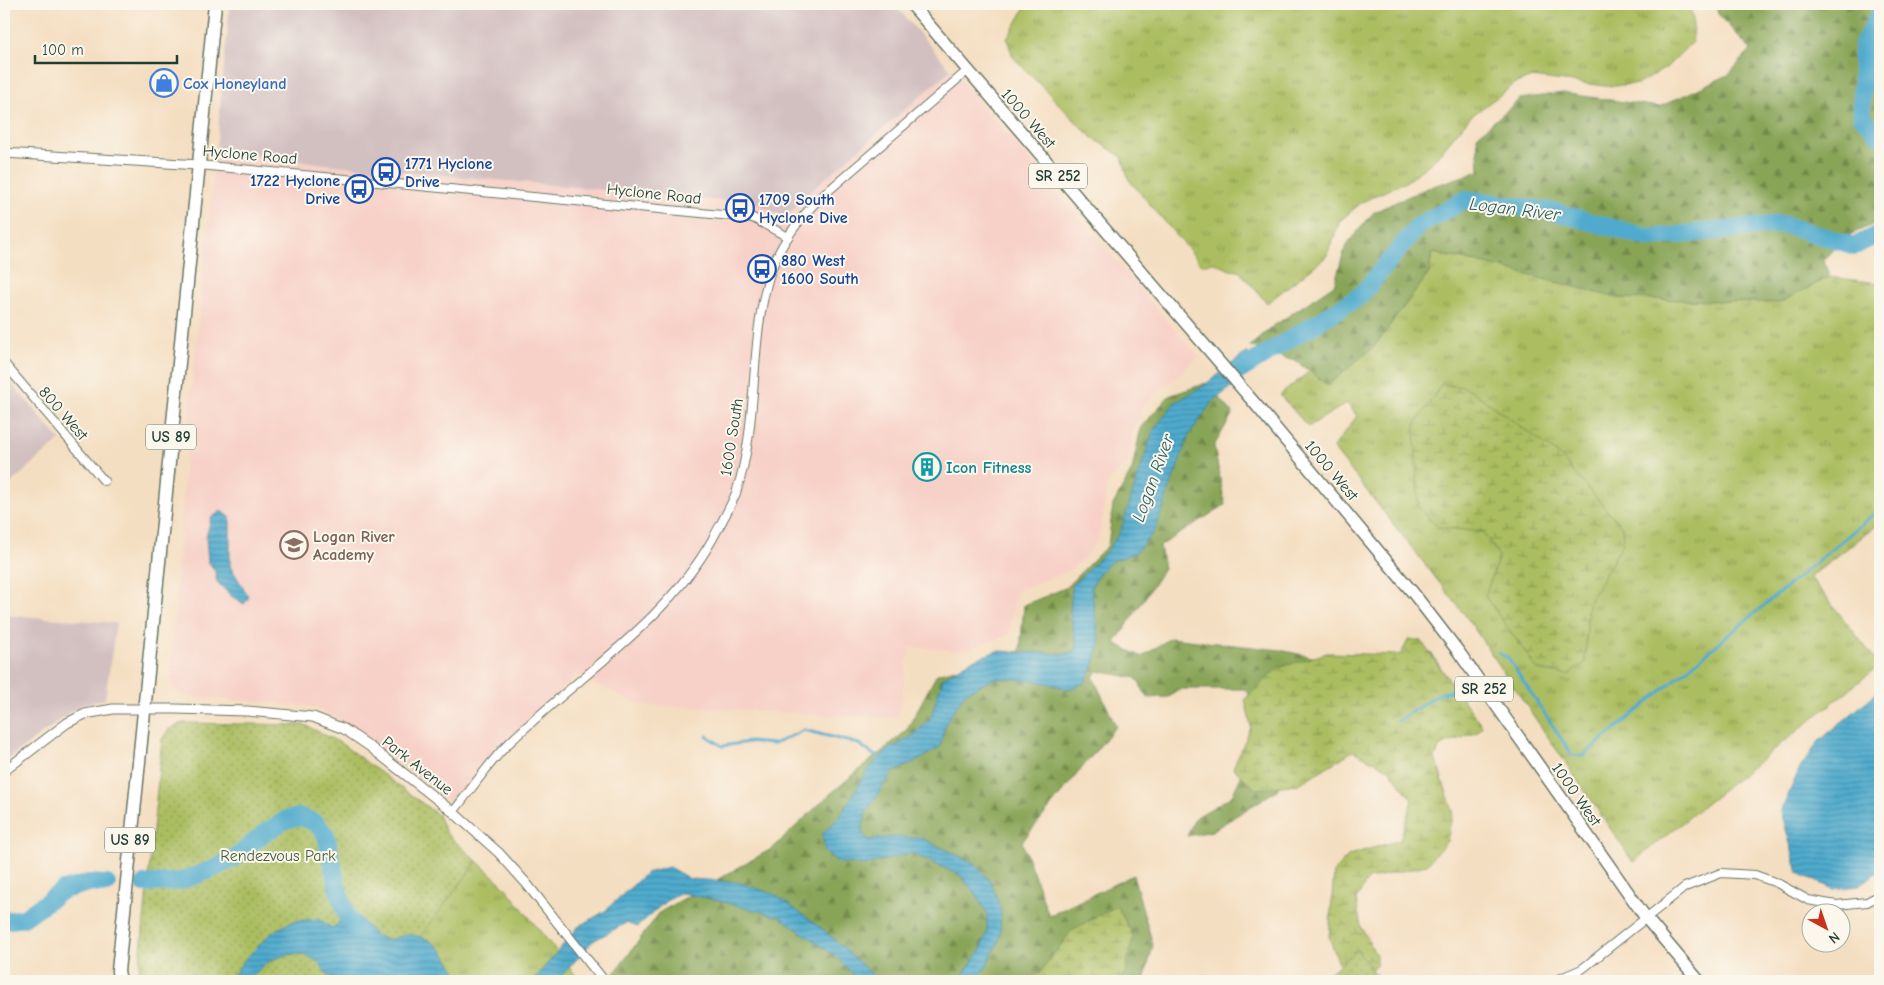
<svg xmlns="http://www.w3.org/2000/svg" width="1884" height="985" font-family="'Comic Neue',sans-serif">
	<defs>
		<pattern id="grass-tufts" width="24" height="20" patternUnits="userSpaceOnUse" patternTransform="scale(1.25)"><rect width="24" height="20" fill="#abbd60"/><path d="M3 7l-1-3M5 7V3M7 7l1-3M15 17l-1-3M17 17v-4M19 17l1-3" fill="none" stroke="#8b9b50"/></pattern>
		<pattern id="forest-firs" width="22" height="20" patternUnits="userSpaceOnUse" patternTransform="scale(1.25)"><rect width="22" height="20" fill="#88a456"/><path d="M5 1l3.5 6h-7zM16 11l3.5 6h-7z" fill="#6f8748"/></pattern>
		<pattern id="wetland-marsh" width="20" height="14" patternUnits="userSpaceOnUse" patternTransform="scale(1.25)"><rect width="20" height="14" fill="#abbd60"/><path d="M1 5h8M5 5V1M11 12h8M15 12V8" fill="none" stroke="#8b9b50"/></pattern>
		<pattern id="park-dots" width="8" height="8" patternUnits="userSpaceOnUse" patternTransform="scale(1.25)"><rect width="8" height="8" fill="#abbd60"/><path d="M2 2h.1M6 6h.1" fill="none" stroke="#8b9b50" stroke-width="1.8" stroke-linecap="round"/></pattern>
		<pattern id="water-rules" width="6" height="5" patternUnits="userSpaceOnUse" patternTransform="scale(1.25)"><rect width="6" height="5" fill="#4faacd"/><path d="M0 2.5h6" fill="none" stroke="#418ca7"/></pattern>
	</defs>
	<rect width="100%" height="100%" fill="#fbf7ec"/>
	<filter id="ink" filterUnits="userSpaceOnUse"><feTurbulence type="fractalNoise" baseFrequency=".02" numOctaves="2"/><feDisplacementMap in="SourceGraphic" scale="10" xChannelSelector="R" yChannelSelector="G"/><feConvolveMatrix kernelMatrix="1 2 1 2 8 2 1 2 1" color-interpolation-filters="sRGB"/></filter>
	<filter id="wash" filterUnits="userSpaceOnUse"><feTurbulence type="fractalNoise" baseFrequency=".0096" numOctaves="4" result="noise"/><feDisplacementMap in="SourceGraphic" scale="20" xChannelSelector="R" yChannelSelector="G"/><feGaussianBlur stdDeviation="1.12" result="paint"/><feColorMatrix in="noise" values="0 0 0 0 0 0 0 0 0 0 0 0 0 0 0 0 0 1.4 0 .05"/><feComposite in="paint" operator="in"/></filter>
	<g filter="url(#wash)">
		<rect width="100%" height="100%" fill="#f4dec1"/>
		<path fill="#f7d1c7" d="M951 70 1199 357 1143 406 1132 432 1128 462 1107 482 1103 517 1098 539 1086 556 1068 572 1016 591 1009 635 960 651 910 647 898 718 639 705 576 674 453 804 338 718 311 706 185 696 174 689 170 680 188 424 216 150 326 164 757 204 786 216 813 189Z"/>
		<g fill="#d2bfc0">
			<path d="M230 4H894L951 70 813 189 790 213 786 216H782L757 204 326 164 216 150Z"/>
			<path d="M4 374 60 440 4 489Z"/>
			<path d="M4 615 116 623 105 699 80 705 4 762Z"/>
		</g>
		<g fill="url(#grass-tufts)" stroke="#657d4a">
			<path d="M1027 4H1689L1693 18 1692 42 1666 68 1638 84 1605 86 1532 77 1516 83 1470 117 1433 161 1407 181 1362 202 1340 221 1326 257 1267 303 1239 271 1230 270 1213 262 1202 265 1129 180 1122 157 1091 137 1013 57 1007 39Z"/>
			<path d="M1432 252 1482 263 1779 303 1829 277 1880 283V523L1810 577 1880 665 1633 862 1465 615 1333 448 1357 416 1347 403 1308 427 1280 395 1310 371 1328 385Z"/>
			<path d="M477 861 505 887 580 981H379L390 977Z"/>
		</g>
		<g fill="url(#forest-firs)" stroke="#547045">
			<path d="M1716 4H1880V221L1849 235 1824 259 1829 277 1779 303 1617 298 1482 263 1432 253 1429 273 1374 347 1328 385 1297 362 1250 346 1272 327 1334 285 1346 245 1374 212 1427 188 1479 171 1477 136 1520 99 1562 93 1659 107 1728 75 1751 50 1718 14Z"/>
			<path d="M1206 383 1233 413 1214 446 1225 505 1160 546 1164 569 1115 643 1142 657 1170 638 1280 650 1408 678 1409 651 1431 653 1478 724 1358 723 1289 768 1277 790 1212 831 1187 836 1195 818 1232 796 1248 761 1271 718 1244 689H1180L1169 697 1148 698 1136 678 1097 671 1093 677 1116 726 1022 842 1049 916 1133 875 1153 945 1144 981H615L611 978 660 912 773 848 829 795 906 731 937 674 1020 651 1024 605 1065 588 1108 545 1113 505 1132 470 1141 427 1169 396Z"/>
		</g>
		<g fill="url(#wetland-marsh)" stroke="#657d4a">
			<path d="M1442 384 1468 388 1558 454 1622 527 1623 543 1588 604 1585 663 1568 675 1538 670 1485 596 1499 556 1483 532 1438 527 1418 507 1415 425Z"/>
			<path d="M1409 639 1421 641 1482 726 1478 732 1440 746 1435 758 1453 811 1447 841 1426 865 1368 879 1356 900 1361 927 1376 955V966L1363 975 1342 972 1329 937 1334 871 1349 855 1400 840 1412 800 1389 769 1353 751 1299 784 1256 789 1233 768 1251 727 1245 699 1278 668 1327 653 1400 655Z"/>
			<path d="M1117 906 1133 936 1125 973 1116 981H1022L1040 973 1072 930Z"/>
		</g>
		<g fill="url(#park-dots)" stroke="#657d4a">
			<path d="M183 723 305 725 339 742 438 815 446 833 477 861 390 978 379 981H138L162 739 169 729Z"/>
			<path d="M1357 950 1381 981H1320Z"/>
		</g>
		<g fill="url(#water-rules)" stroke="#377480">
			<path d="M1247 352 1258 367 1212 402 1189 435 1155 531 1135 553 1112 561 1100 572 1091 587 1100 644 1093 667 1084 684 1068 689 1037 681 996 678 966 692 946 723 940 747 921 759 892 773 866 812 862 832 868 840 893 837 921 838 974 863 991 882 1001 910 1000 938 987 966 975 981H952L962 976 981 949 987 931V914L976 894 960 875 911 853 865 865 839 863 825 852 822 834 839 818 867 771 886 751 913 736 930 719 943 678 970 661 997 651 1067 654 1077 649 1070 613 1072 586 1107 551 1120 532 1153 431 1174 403 1202 387Z"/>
			<path d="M221 511 230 517V566L249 597 244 604 230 595 217 582 215 571 208 561 206 538 211 518Z"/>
			<path d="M1880 690V870L1859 886 1833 889 1798 873 1781 811 1799 770 1819 741Z"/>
			<path d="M669 867 690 879 737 882 774 894 824 930 879 981H860L834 955 780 917 720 901 682 893 666 901 637 927 626 923 593 941 557 981H530L537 976 578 927 605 911 646 873Z"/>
			<path d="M352 910 375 935 388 940 409 934 428 939 442 950 462 981H339C335 979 331 978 328 975 323 971 321 963 315 960 295 946 260 960 251 981H230L244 960 272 932 293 921 319 919 332 928 339 923 341 913Z"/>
		</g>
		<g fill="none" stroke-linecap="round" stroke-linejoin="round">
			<g stroke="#4faacd" stroke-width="3">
				<path d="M1499 653 1508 658 1572 755 1583 756 1880 509"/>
				<path d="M1398 721 1437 695 1453 690"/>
				<path d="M707 736 722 746 749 742 774 744 804 730 859 744 882 761"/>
			</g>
			<g stroke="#4faacd" stroke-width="18">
				<path d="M1880 13 1862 46V117L1880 136"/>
				<path d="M1234 374 1360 296 1418 226 1466 199 1555 212 1650 238 1782 224 1855 246 1880 233"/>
				<path d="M144 884 180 881 208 871 235 858 263 834 287 819 301 817 316 823 326 835 338 890 347 916 358 931"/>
				<path d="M4 921 24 918 63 890 89 883 107 884"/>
			</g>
		</g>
	</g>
	<g filter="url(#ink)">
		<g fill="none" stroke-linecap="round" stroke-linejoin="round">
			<defs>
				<g id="minor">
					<path d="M199 165 753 218 788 237"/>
					<path d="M4 363 104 481"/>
					<path d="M453 812C470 791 486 767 505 747 573 679 664 625 712 540 720 525 730 508 736 493 760 422 748 344 770 273 780 244 799 219 820 198L967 71"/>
					<path d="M1554 981 1582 969 1685 887 1721 873 1755 875 1777 883 1808 900 1836 905 1867 902 1880 895"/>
				</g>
				<g id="tertiary">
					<path d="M4 153 199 165"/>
					<path d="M4 771 67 723 85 714 113 709H175L247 711 313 717 344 729 369 746 453 812 499 853 526 883 604 981"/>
				</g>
				<path id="primary" d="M911 4 1257 406 1414 594 1458 651 1646 918 1699 981"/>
				<path id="trunk" d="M120 981 118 971 215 4"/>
			</defs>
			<use href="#minor" stroke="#6a7565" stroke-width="10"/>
			<use href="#tertiary" stroke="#6a7565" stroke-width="11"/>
			<use href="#primary" stroke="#6a7565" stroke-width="14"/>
			<use href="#trunk" stroke="#6a7565" stroke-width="15"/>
			<use href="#minor" stroke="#fff" stroke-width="8"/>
			<use href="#tertiary" stroke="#fff" stroke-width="9"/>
			<use href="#primary" stroke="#fff" stroke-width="11"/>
			<use href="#trunk" stroke="#fff" stroke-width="12"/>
		</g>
	</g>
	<defs>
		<symbol id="shop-ring" viewBox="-11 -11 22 22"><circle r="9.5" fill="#fbf7ec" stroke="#3f7fe0" stroke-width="1.5"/><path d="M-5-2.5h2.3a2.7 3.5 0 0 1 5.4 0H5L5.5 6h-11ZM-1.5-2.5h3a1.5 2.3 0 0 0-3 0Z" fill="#3f7fe0"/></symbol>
		<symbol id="bus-ring" viewBox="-11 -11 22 22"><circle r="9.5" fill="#fbf7ec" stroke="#1a4fb4" stroke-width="1.5"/><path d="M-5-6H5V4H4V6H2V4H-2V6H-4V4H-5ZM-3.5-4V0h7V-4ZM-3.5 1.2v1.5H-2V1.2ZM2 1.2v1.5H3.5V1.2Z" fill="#1a4fb4"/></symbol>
		<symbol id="building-ring" viewBox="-11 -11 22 22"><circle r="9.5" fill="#fbf7ec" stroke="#0f9aa8" stroke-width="1.5"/><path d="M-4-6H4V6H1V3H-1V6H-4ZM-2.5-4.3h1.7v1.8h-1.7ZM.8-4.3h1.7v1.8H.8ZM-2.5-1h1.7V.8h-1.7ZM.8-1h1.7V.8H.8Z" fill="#0f9aa8"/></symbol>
		<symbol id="school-ring" viewBox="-11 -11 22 22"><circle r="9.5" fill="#fbf7ec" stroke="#8d6e63" stroke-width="1.5"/><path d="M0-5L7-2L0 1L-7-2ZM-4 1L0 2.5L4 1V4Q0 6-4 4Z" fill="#8d6e63"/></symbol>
	</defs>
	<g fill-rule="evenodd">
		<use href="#shop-ring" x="148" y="67" width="32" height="32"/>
		<use href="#bus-ring" x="370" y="156" width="32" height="32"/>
		<use href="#bus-ring" x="343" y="173" width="32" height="32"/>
		<use href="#bus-ring" x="724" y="192" width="32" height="32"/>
		<use href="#bus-ring" x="746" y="253" width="32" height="32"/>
		<use href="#building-ring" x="911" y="451" width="32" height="32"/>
		<use href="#school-ring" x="278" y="529" width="32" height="32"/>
	</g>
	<g text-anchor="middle" stroke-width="4" stroke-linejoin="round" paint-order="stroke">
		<g fill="#fbf7ec" stroke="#61756b" stroke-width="1">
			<rect x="1029" y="163.5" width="58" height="25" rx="4"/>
			<rect x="146" y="424.5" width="50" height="25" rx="4"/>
			<rect x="1455" y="676.5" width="58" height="25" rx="4"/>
			<rect x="105" y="827.5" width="50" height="25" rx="4"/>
		</g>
		<g font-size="15" font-weight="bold" fill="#1f3d34">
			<text x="1058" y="181">SR 252</text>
			<text x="171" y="442">US 89</text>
			<text x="1484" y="694">SR 252</text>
			<text x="130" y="845">US 89</text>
		</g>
		<g font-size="16" font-weight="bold" fill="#366cbe" stroke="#fbf7ec" text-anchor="start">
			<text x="183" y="89">Cox Honeyland</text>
		</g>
		<g font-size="16" fill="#1f3d34" stroke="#fbf7ec">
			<text transform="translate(1029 118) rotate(49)" y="6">1000 West</text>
			<text transform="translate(250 154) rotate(5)" y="6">Hyclone Road</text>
			<text transform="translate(654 193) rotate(6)" y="6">Hyclone Road</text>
			<text transform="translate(64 413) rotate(49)" y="6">800 West</text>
			<text transform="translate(731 437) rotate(-81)" y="6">1600 South</text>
			<text transform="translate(1332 470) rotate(50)" y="6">1000 West</text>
			<text transform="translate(418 765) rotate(38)" y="6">Park Avenue</text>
			<text transform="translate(1577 794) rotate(55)" y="6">1000 West</text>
		</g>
		<g font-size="16" font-weight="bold" fill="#164399" stroke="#fbf7ec" text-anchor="start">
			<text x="405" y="169">1771 Hyclone<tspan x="405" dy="18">Drive</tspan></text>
			<text x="340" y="186" text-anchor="end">1722 Hyclone<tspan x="340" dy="18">Drive</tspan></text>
			<text x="759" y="205">1709 South<tspan x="759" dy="18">Hyclone Dive</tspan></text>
			<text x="781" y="266">880 West<tspan x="781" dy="18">1600 South</tspan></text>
		</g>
		<g font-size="16" font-weight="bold" fill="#0d838f" stroke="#fbf7ec" text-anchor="start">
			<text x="946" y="473">Icon Fitness</text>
		</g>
		<g font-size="16" font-weight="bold" fill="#785e54" stroke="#fbf7ec" text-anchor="start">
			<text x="313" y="542">Logan River<tspan x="313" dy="18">Academy</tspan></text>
		</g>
		<g font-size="16" fill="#425d3f" stroke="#fbf7ec">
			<text x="278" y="861">Rendezvous Park</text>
		</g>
		<g font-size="18" font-style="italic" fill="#2d5e62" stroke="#fbf7ec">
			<text transform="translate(1515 209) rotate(7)" y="6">Logan River</text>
			<text transform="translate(1153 478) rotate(-70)" y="6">Logan River</text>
		</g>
	</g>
	<rect width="1884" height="985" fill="none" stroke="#fbf7ec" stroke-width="20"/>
	<g transform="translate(1826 928) rotate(140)"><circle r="24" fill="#fbf7ec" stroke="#a3ada2"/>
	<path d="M0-4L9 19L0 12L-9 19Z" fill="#c8321e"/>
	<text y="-8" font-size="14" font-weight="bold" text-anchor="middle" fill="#1f3d34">N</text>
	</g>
	<path d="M35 55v8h142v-8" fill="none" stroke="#1f3d34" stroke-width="2.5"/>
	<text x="42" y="55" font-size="15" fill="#1f3d34" stroke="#fbf7ec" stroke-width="4" paint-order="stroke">100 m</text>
</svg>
